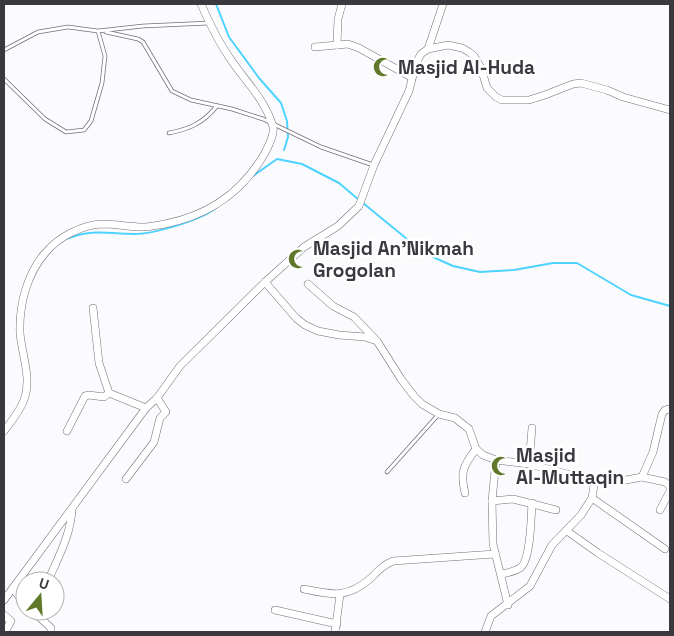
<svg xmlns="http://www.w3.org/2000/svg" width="674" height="636" font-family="'Space Grotesk',sans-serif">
	<rect width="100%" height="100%" fill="#fbfbfe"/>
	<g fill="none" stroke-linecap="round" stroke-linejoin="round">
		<g stroke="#4ed2ff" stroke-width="2">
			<path d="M216 4 229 37 259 78 281 103 287 121 288 137 284 150"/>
			<path d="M253 176 277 159 302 164 339 183 359 200"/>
			<path d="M363 203 424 253 453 266 480 272 514 270 553 263H577L631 295 670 306"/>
			<path d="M66 239C94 228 107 234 134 234 154 234 202 220 217 207"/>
		</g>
		<defs>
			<g id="lane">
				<path d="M106 32 138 39 143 42 172 91 191 100 232 109 263 119 321 147 373 165"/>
				<path d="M4 50 38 32 68 27 98 31"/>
				<path d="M4 79 45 119 66 132 84 130 91 121 102 83 105 56 98 31 143 26 209 23"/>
				<path d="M169 133C190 129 203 123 217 106"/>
				<path d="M387 472 438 415"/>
			</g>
			<g id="street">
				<path d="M337 45 338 19 342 4"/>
				<path d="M315 47 348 44 359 48 411 77"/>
				<path d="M428 49 443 4"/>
				<path d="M265 282 296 318 305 325 318 331 339 335 365 337 377 341 401 379 414 396 422 404 439 414 455 418 469 429 476 449 483 455 496 460 529 464 571 475 595 479 626 480 642 477 653 452 662 414 665 410 670 409"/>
				<path d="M308 284 333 306 354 317 377 341"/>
				<path d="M93 308 99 363 109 393 146 408"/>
				<path d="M4 431C11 422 20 411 24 400 32 378 22 356 20 333 19 305 27 273 46 252 59 237 81 225 102 224 116 224 129 227 143 227 150 227 158 225 165 224 205 216 238 195 260 161 265 154 275 135 273 127 266 100 244 80 229 57 218 41 209 22 201 4"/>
				<path d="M67 431 85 396 89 395 104 397 109 393"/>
				<path d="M496 460 492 501 493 544 508 605"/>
				<path d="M529 464 532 428"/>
				<path d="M642 477 665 482 670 486V491L660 510"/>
				<path d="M126 479 154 442 160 418 166 412 157 398"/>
				<path d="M465 493C460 472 463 466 476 449"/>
				<path d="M592 498 665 549"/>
				<path d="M492 501 513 499 556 510"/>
				<path d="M567 531 598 553 670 599"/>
				<path d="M501 574C507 573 515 571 520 568 531 561 531 516 532 503"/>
				<path d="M48 581C58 558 71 534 72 509"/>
				<path d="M13 588 25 605"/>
				<path d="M304 589C332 595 347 599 371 578 379 570 382 566 393 561L495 554"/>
				<path d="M4 600 146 408 157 398 180 366 265 282 304 247 338 226 359 206 374 165 409 91 416 63 421 54 428 49 448 45 462 48 469 52 474 56 481 68 487 88 496 97 502 100H529L545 95 573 84 581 83 607 90 623 97 670 110"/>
				<path d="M275 610 337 624"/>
				<path d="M35 613 51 628V632"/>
				<path d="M4 615 11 621 5 632"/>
				<path d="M335 632 340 595"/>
				<path d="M485 632 491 616 530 586 552 545 581 515 592 498 595 479"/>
			</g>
		</defs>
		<use href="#lane" stroke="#706f7c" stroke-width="4.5"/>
		<use href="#street" stroke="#706f7c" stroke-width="8"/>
		<use href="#lane" stroke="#fff" stroke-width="3"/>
		<use href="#street" stroke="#fff" stroke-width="7"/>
	</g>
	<defs>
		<symbol id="mosque-bare" viewBox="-9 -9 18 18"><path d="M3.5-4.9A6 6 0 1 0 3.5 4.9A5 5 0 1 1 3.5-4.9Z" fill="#60782a" stroke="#fff" stroke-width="2.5" paint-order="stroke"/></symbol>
	</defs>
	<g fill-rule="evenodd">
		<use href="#mosque-bare" x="369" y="53" width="28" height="28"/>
		<use href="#mosque-bare" x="284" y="245" width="28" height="28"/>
		<use href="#mosque-bare" x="487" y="452" width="28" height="28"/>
	</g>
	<g text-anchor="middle" stroke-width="5" stroke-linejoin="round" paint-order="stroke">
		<g font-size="19" font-weight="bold" fill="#3a393f" stroke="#fff" text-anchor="start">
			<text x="398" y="74">Masjid Al-Huda</text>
			<text x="313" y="255">Masjid An'Nikmah<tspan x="313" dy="22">Grogolan</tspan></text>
			<text x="516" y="462">Masjid<tspan x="516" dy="22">Al-Muttaqin</tspan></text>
		</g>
	</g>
	<rect width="674" height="636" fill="none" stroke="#3a393f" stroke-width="10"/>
	<g transform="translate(40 596) rotate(18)"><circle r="24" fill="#ffffff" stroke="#b0b0b2"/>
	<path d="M0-4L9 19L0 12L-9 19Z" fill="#60782a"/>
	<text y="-8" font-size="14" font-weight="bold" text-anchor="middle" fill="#3a393f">U</text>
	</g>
</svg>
